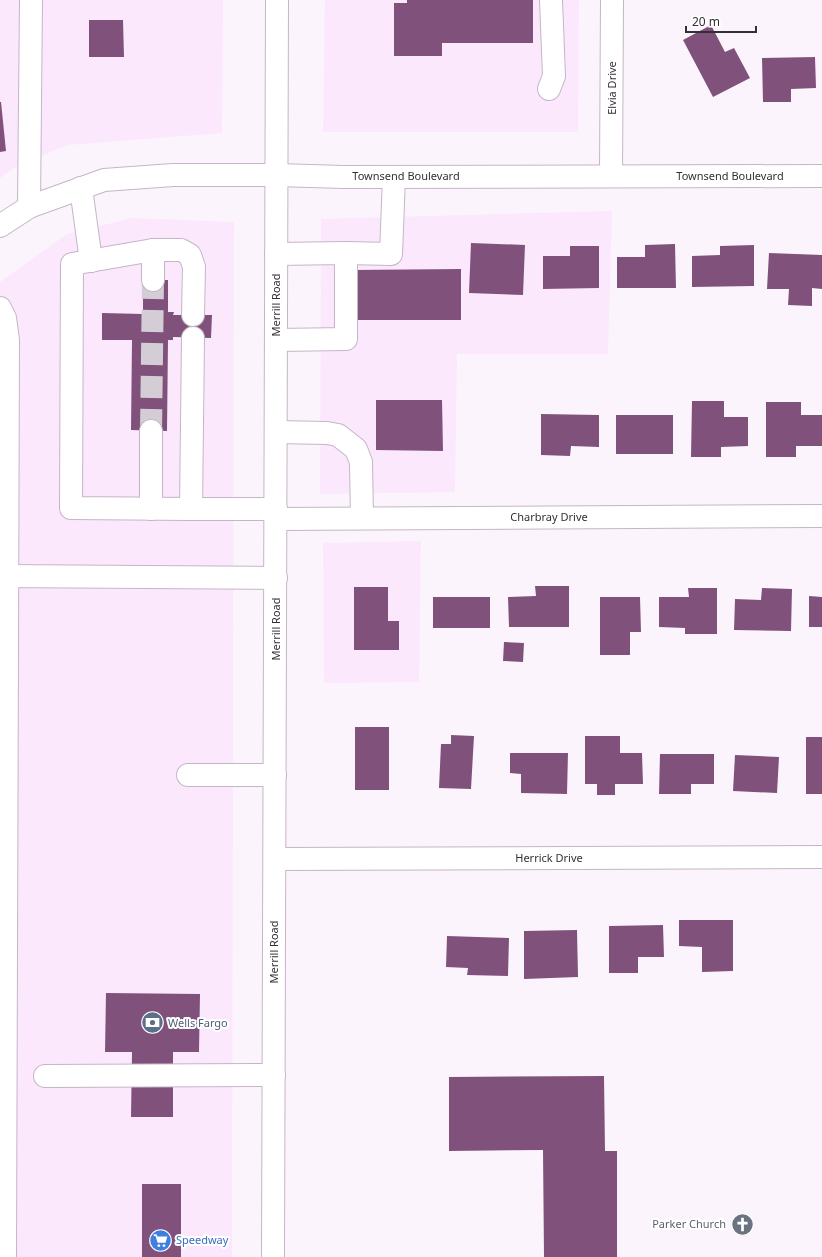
<svg xmlns="http://www.w3.org/2000/svg" width="822" height="1257" font-family="'Noto Sans',sans-serif">
	<rect width="100%" height="100%" fill="#fcf4fd"/>
	<g fill="#fbe8fd">
		<path d="M0 0H223L222 133 68 145 15 167 0 178Z"/>
		<path d="M325 0H579L578 132H323Z"/>
		<path d="M612 211 608 354H457L455 492 320 494 321 219Z"/>
		<path d="M132 218 234 222 232 1257H0V282L67 234Z"/>
		<path d="M421 541 419 682 324 683 323 543Z"/>
	</g>
	<g fill="#80517b">
		<path d="M407 0H533V43H442V56H394V3H407Z"/>
		<path d="M89 20H123L124 57H89Z"/>
		<path d="M711 25 725 52 734 48 750 78 713 97 683 40Z"/>
		<path d="M815 57 816 88 791 89V102H763L762 58Z"/>
		<path d="M0 102H1L6 151 0 152Z"/>
		<path d="M471 243 525 245 523 295 469 293Z"/>
		<path d="M675 244 676 288H617V257H645V245Z"/>
		<path d="M754 245V286L692 287V256L720 255V246Z"/>
		<path d="M570 246H599V288L543 289V256H570Z"/>
		<path d="M769 253 822 255V289L812 288V306L788 305 789 289H767Z"/>
		<path d="M461 269V320H353V270Z"/>
		<path d="M143 280H168V312H174L173 315H212L211 338 173 337V340H168L167 431 131 430 132 340H102V313L143 314Z"/>
		<path d="M376 400H442L443 451 376 450Z"/>
		<path d="M692 401H724V417H748V446L721 447V457H691Z"/>
		<path d="M766 402H801V415H822V446H796V457H766Z"/>
		<path d="M541 414 599 415V447L571 446 570 456 541 455Z"/>
		<rect x="616" y="415" width="57" height="39"/>
		<path d="M535 586H569V627H509L508 597 536 596Z"/>
		<path d="M354 587H388V621H399V650H354Z"/>
		<path d="M688 588H717V634H685V628L659 627V597H689Z"/>
		<path d="M762 588 792 589 791 631 734 630 735 599 761 600Z"/>
		<path d="M809 596 822 597V627H809Z"/>
		<rect x="433" y="597" width="57" height="31"/>
		<path d="M600 597H640L641 632H630V655H600Z"/>
		<path d="M504 642 524 643 523 662 503 661Z"/>
		<rect x="355" y="727" width="34" height="63"/>
		<path d="M451 735 474 736 471 789 439 788 441 744H451Z"/>
		<path d="M585 736H620V753H642L643 784H615V795H597V784H585Z"/>
		<rect x="806" y="737" width="16" height="57"/>
		<path d="M510 753H568L567 794 521 793V774L510 773Z"/>
		<path d="M660 754H714V784H691V794H659Z"/>
		<path d="M735 755 779 757 777 793 733 791Z"/>
		<path d="M679 920H733V971L702 972V947L679 946Z"/>
		<path d="M663 925 664 957H638V973H609V926Z"/>
		<path d="M577 930 578 977 524 979V931Z"/>
		<path d="M447 936 509 938 508 976 467 975 468 968 446 967Z"/>
		<path d="M106 993 200 994 199 1052H173V1117H131L132 1052H105Z"/>
		<path d="M604 1076 605 1151H617V1257H544L543 1150 449 1151V1077Z"/>
		<rect x="142" y="1184" width="39" height="73"/>
	</g>
	<g fill="none" stroke-linecap="round" stroke-linejoin="round">
		<path stroke="#d4cdd5" stroke-width="22" stroke-dasharray="22 11" stroke-linecap="butt" d="M151 431 153 280"/>
		<defs>
			<g id="minor">
				<path d="M549 89 554 76 551 0"/>
				<path d="M611 176 612 0"/>
				<path d="M81 188 91 261"/>
				<path d="M29 207 31 0"/>
				<path d="M0 226 29 207 104 180 173 175H276L344 177 822 176"/>
				<path d="M153 250V280"/>
				<path d="M346 253 391 254 394 177"/>
				<path d="M276 254 346 253V339L276 340"/>
				<path d="M0 308 5 318 8 340 5 1257"/>
				<path d="M193 338 191 509 71 508 72 264 153 250H181L190 255 194 267 193 315"/>
				<path d="M276 432 327 433 338 435 356 449 361 462 362 518"/>
				<path d="M151 509V431"/>
				<path d="M191 509H276"/>
				<path d="M276 519 822 516"/>
				<path d="M0 576 276 578"/>
				<path d="M188 775H275"/>
				<path d="M276 859 822 857"/>
				<path d="M45 1076 274 1075"/>
			</g>
			<path id="major" d="M273 1257 277 0"/>
		</defs>
		<use href="#minor" stroke="#c4b6c5" stroke-width="24"/>
		<use href="#major" stroke="#c4b6c5" stroke-width="24"/>
		<use href="#minor" stroke="#fff" stroke-width="22"/>
		<use href="#major" stroke="#fff" stroke-width="22"/>
	</g>
	<defs>
		<symbol id="bank-disc" viewBox="-11 -11 22 22"><circle r="9.5" fill="#5c6f8a" stroke="#fff"/><path d="M-6-4H6V4H-6ZM0-2.3a2.3 2.3 0 1 0 0 4.6a2.3 2.3 0 1 0 0-4.6Z" fill="#fff"/></symbol>
		<symbol id="church-disc" viewBox="-11 -11 22 22"><circle r="9.5" fill="#6b7280" stroke="#fff"/><path d="M-1.2-6h2.4v3.5h3.3v2.4h-3.3V6h-2.4V-.1h-3.3v-2.4h3.3Z" fill="#fff"/></symbol>
		<symbol id="supermarket-disc" viewBox="-11 -11 22 22"><circle r="9.5" fill="#3f7fe0" stroke="#fff"/><path d="M-6-5.5h2.5l.6 2H6L4.5 2H-2.5L-4.4-4H-6ZM-1.5 3.2a1.3 1.3 0 1 0 .1 0ZM3 3.2a1.3 1.3 0 1 0 .1 0Z" fill="#fff"/></symbol>
	</defs>
	<g fill-rule="evenodd">
		<use href="#bank-disc" x="140" y="1010" width="25" height="25"/>
		<use href="#church-disc" x="730" y="1212" width="25" height="25"/>
		<use href="#supermarket-disc" x="148" y="1228" width="25" height="25"/>
	</g>
	<g text-anchor="middle" stroke-width="4" stroke-linejoin="round" paint-order="stroke">
		<g font-size="11" fill="#342f35" stroke="#fff">
			<text transform="translate(612 88) rotate(-90)" y="4">Elvia Drive</text>
			<text x="406" y="180">Townsend Boulevard</text>
			<text x="730" y="180">Townsend Boulevard</text>
			<text transform="translate(276 305) rotate(-90)" y="4">Merrill Road</text>
			<text x="549" y="521">Charbray Drive</text>
			<text transform="translate(276 629) rotate(-90)" y="4">Merrill Road</text>
			<text x="549" y="862">Herrick Drive</text>
			<text transform="translate(274 952) rotate(-90)" y="4">Merrill Road</text>
		</g>
		<g font-size="11" fill="#4e5e75" stroke="#fff" text-anchor="start">
			<text x="168" y="1027">Wells Fargo</text>
		</g>
		<g font-size="11" fill="#5b616d" stroke="#fff" text-anchor="end">
			<text x="726" y="1228">Parker Church</text>
		</g>
		<g font-size="11" fill="#366cbe" stroke="#fff" text-anchor="start">
			<text x="176" y="1244">Speedway</text>
		</g>
	</g>
	<path d="M686 26v6h70v-6" fill="none" stroke="#342f35" stroke-width="2"/>
	<text x="692" y="26" font-size="12" fill="#342f35" stroke="#ffffff" stroke-width="3" paint-order="stroke">20 m</text>
</svg>
